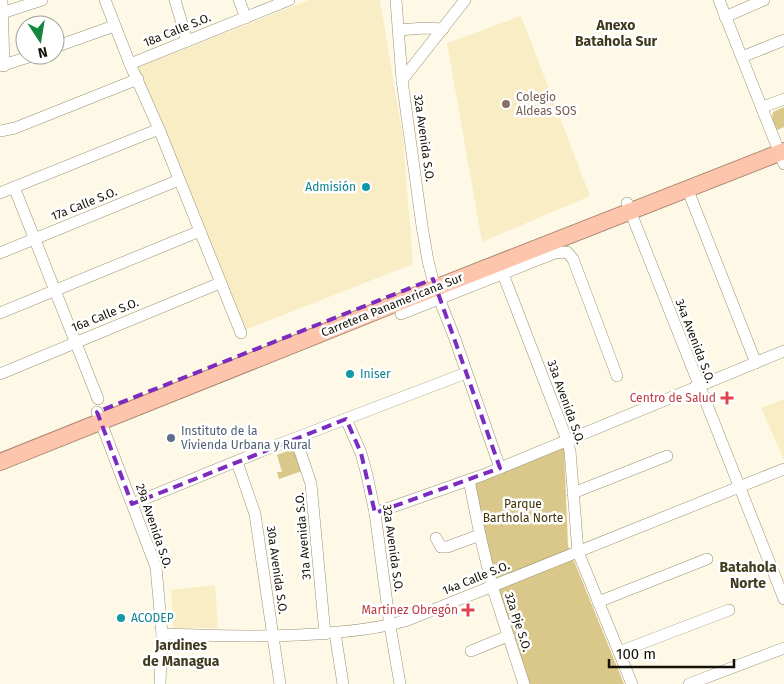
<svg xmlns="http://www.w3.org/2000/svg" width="784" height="684" font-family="'Fira Sans',sans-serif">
	<rect width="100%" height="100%" fill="#fef9e6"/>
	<g fill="#f9edc6">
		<path d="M309 0H380L403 138 413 264 245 330 136 68Z"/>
		<path d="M521 16 590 196 482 242 447 43Z"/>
		<path d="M784 399V460L761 408Z"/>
		<path d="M215 585 218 628H173L171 590Z"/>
	</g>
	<g fill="#dac88b">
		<path d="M784 107V127L777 130 772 119 773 112Z"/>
		<path d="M564 448 568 546 624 684H529L491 566 474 484 555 449Z"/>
		<path d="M293 449 302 471 279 479 277 472H282L277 455Z"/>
	</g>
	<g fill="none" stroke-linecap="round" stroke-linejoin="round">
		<defs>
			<g id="minor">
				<path d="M2 0 4 66"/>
				<path d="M105 0 130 64 159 129 241 333"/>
				<path d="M175 0 187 41"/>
				<path d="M239 0 246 18"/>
				<path d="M396 0 402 80 422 226 428 261 435 288 455 339 500 468"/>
				<path d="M719 0 784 164"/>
				<path d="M2 13 42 0"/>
				<path d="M725 17 764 0"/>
				<path d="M399 30 424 28 443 29"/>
				<path d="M55 47 114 26"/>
				<path d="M742 57 784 40"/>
				<path d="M130 64 289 0"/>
				<path d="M0 66 35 55"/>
				<path d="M402 80 465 0"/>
				<path d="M763 107 784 99"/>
				<path d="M0 131 15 128 138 79"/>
				<path d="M14 187 98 399"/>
				<path d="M687 188 756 363"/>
				<path d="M0 193 159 129"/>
				<path d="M627 203 784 599"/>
				<path d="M0 253 179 180"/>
				<path d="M503 274 567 440 570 451 578 552 632 684"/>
				<path d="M0 313 200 231"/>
				<path d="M401 314 555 253 567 252 573 259 617 376"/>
				<path d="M0 374 220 283"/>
				<path d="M97 412 156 567 162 634 160 684"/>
				<path d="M346 419 361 453 367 475 375 513 390 626 400 684"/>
				<path d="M296 439 311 484 325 634"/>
				<path d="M237 462 255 514 280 684"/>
				<path d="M469 480 480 535 492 586 524 684"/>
				<path d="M573 493 667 456"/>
				<path d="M132 504 259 452 466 373"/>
				<path d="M375 513 483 475 784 351"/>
				<path d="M436 538 441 547H447L480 535"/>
				<path d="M598 602 707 559"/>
				<path d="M335 633 343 684"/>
				<path d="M162 634C222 636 280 638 339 632 363 630 385 627 408 620L784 469"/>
				<path d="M471 651 508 636"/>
				<path d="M619 652 729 610"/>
				<path d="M689 684 784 648"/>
			</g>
			<path id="highway" d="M0 462 412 297 784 151"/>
		</defs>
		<use href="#minor" stroke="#9a9173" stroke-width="12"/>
		<use href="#highway" stroke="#ab8772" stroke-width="18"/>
		<use href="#minor" stroke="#fff" stroke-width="11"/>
		<use href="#highway" stroke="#fdc6ac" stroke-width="16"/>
	</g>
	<path fill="none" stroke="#7b2cbf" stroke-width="4" stroke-dasharray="10 6" stroke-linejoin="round" d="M433 279 500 468 375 513 361 453 346 419 132 504 97 412Z"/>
	<circle fill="#8d6e63" stroke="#fff" stroke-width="2" cx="506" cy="104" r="5"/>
	<g fill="#0f9aa8" stroke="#fff" stroke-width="2">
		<circle cx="366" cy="187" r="5"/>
		<circle cx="350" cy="374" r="5"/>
		<circle cx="121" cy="618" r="5"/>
	</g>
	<g fill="#e0444e" stroke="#fff" stroke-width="2">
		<path d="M724.5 390.5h5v5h5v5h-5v5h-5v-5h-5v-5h5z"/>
		<path d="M465.5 602.5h5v5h5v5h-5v5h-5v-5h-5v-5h5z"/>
	</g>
	<circle fill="#5c6f8a" stroke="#fff" stroke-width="2" cx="171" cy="438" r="5"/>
	<g text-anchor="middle" stroke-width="5" stroke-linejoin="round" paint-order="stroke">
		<g font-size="12" fill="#141106" stroke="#fff">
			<text transform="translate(177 30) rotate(-22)" y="4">18a Calle S.O.</text>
			<text transform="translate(424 138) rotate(82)" y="4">32a Avenida S.O.</text>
			<text transform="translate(84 204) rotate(-22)" y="4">17a Calle S.O.</text>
			<text transform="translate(392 305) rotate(-22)" y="4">Carretera Panamericana Sur</text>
			<text transform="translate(105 315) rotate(-22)" y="4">16a Calle S.O.</text>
			<text transform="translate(695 341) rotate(69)" y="4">34a Avenida S.O.</text>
			<text transform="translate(566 402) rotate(70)" y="4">33a Avenida S.O.</text>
			<text transform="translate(154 526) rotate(71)" y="4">29a Avenida S.O.</text>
			<text transform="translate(303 536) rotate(-95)" y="4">31a Avenida S.O.</text>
			<text transform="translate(393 548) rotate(82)" y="4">32a Avenida S.O.</text>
			<text transform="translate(277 570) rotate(82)" y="4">30a Avenida S.O.</text>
			<text transform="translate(476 578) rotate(-22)" y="4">14a Calle S.O.</text>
			<text transform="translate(518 622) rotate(72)" y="4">32a Pje S.O.</text>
		</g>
		<g font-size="12" fill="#785e54" stroke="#fff" text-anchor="start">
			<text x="516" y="101">Colegio<tspan x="516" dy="14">Aldeas SOS</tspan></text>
		</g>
		<g font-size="12" fill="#0d838f" stroke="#fff" text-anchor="start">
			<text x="356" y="191" text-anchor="end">Admisión</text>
			<text x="360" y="378">Iniser</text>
			<text x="131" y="622">ACODEP</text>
		</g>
		<g font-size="12" fill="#be3a42" stroke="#fff" text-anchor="end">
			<text x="716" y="402">Centro de Salud</text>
			<text x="458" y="614">Martinez Obregón</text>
		</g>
		<g font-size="12" fill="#4e5e75" stroke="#fff" text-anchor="start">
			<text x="181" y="435">Instituto de la<tspan x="181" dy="14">Vivienda Urbana y Rural</tspan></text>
		</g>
		<g font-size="12" fill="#403405" stroke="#fff">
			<text x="523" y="508">Parque<tspan x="523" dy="14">Barthola Norte</tspan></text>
		</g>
		<g font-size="14" font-weight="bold" fill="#41391e" stroke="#fff">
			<text x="616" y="30">Anexo<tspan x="616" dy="16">Batahola Sur</tspan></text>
			<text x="748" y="572">Batahola<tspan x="748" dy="16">Norte</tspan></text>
			<text x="181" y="650">Jardines<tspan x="181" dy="16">de Managua</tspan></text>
		</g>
	</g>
	<g transform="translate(40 40) rotate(168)"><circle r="24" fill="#ffffff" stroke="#a1a09b"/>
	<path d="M0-4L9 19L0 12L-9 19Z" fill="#14873f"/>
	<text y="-8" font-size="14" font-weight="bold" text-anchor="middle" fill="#141106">N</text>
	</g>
	<path d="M609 659v8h125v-8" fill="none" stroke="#141106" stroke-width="2.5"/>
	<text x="616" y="659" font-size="15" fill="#141106" stroke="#ffffff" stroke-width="4" paint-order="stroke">100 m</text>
</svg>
